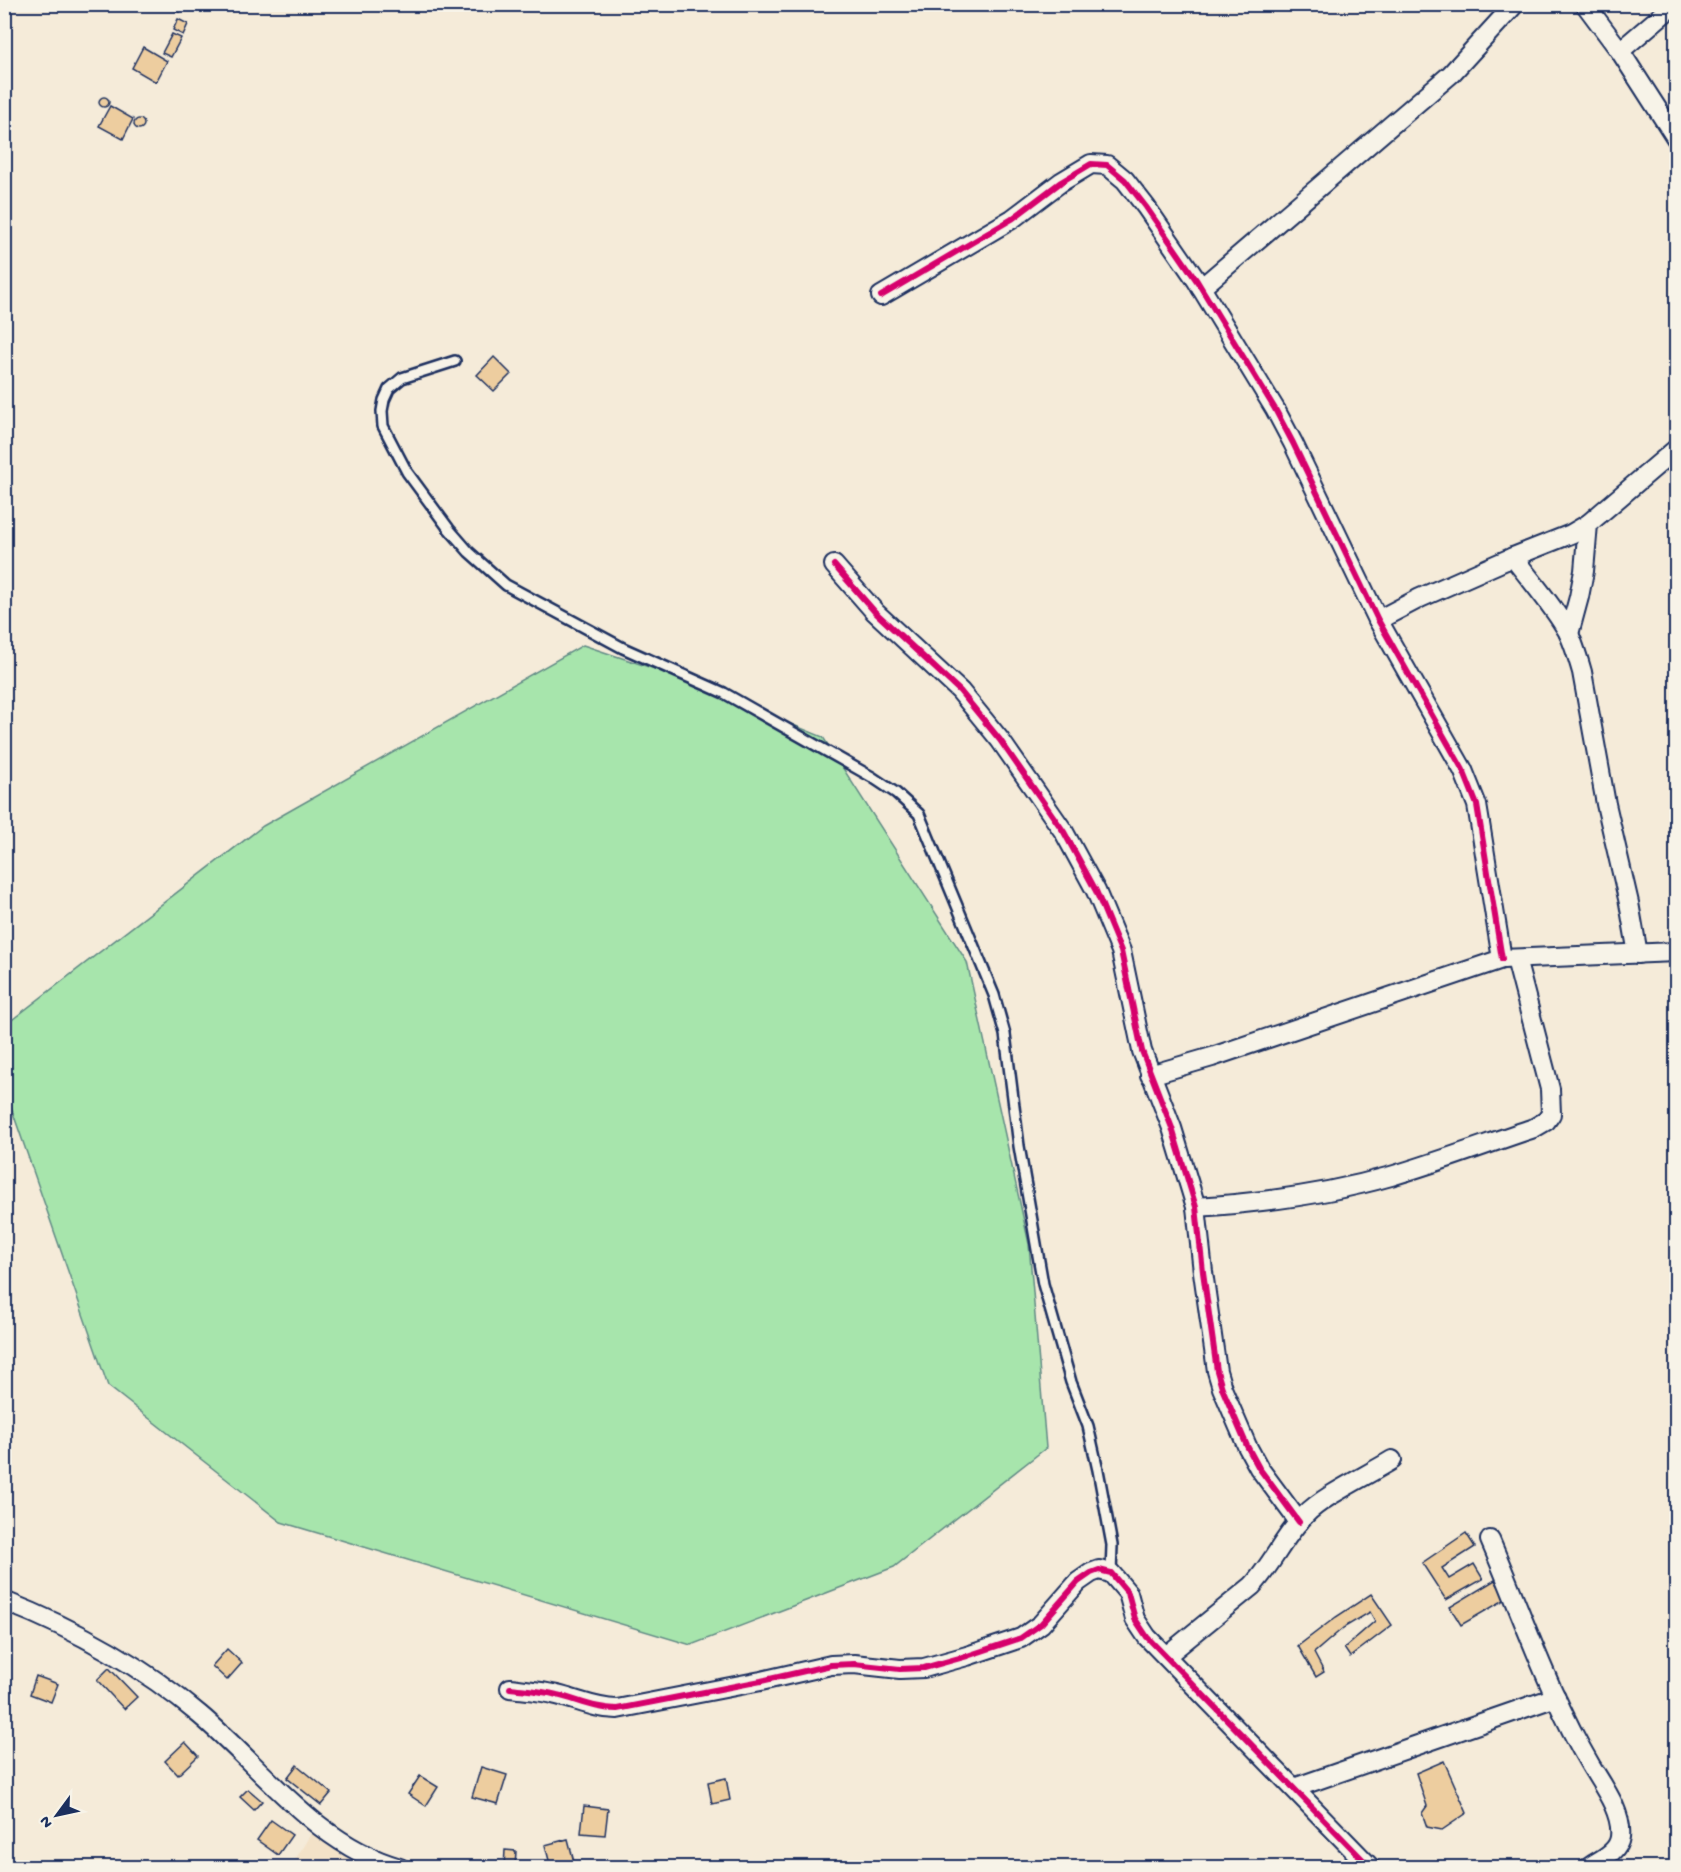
<svg xmlns="http://www.w3.org/2000/svg" width="1681" height="1872" font-family="'Gochi Hand',sans-serif">
	<rect width="100%" height="100%" fill="#f5ebd9"/>
	<filter id="ink" filterUnits="userSpaceOnUse"><feTurbulence type="fractalNoise" baseFrequency=".0167" numOctaves="2"/><feDisplacementMap in="SourceGraphic" scale="12" xChannelSelector="R" yChannelSelector="G"/><feConvolveMatrix kernelMatrix="1 2 1 2 8 2 1 2 1" color-interpolation-filters="sRGB"/></filter>
	<g filter="url(#ink)">
		<path fill="#f3e2c8" d="M315 1827 392 1868H290Z"/>
		<path fill="#a7e5ac" stroke="#618a85" stroke-width="1.5" d="M583 645 661 671 823 737 967 962 1029 1244 1046 1448 894 1567 691 1645 281 1522 108 1386 5 1090 4 1026 263 826Z"/>
		<g fill="#edcd9f" stroke="#1b2f5e" stroke-width="1.5">
			<path d="M163 4H182L179 12Z"/>
			<path d="M178 19 188 24 183 35 173 30Z"/>
			<path d="M172 34 181 38 171 57 162 53Z"/>
			<path d="M143 47 167 61 156 82 132 68Z"/>
			<circle cx="104" cy="102" r="5"/>
			<path d="M110 106 133 119 123 139 99 126Z"/>
			<circle cx="139" cy="124" r="5"/>
			<path d="M494 357 511 374 494 391 477 375Z"/>
			<path d="M1466 1533 1475 1547 1442 1568 1449 1579 1474 1564 1483 1579 1446 1600 1422 1563Z"/>
			<path d="M1495 1580 1506 1599 1461 1625 1450 1607Z"/>
			<path d="M1371 1594 1392 1625 1350 1657 1344 1648 1375 1621 1370 1612 1343 1628 1314 1653 1324 1672 1316 1677 1298 1646 1336 1617Z"/>
			<path d="M227 1649 242 1663 227 1680 212 1666Z"/>
			<path d="M109 1668 137 1697 124 1709 97 1680Z"/>
			<path d="M36 1676 58 1684 51 1702 30 1694Z"/>
			<path d="M185 1742 198 1756 178 1775 165 1761Z"/>
			<path d="M1444 1761 1467 1813 1442 1830 1427 1827 1422 1813 1427 1806 1416 1773Z"/>
			<path d="M297 1765 331 1793 321 1805 287 1778Z"/>
			<path d="M481 1767 507 1775 498 1804 472 1797Z"/>
			<path d="M420 1776 438 1787 426 1806 408 1794Z"/>
			<path d="M726 1778 730 1800 712 1804 708 1782Z"/>
			<path d="M248 1789 262 1801 254 1810 240 1797Z"/>
			<path d="M584 1806 608 1809 605 1835 581 1833Z"/>
			<path d="M271 1820 292 1835 278 1855 257 1840Z"/>
			<path d="M568 1839 574 1862 551 1868 545 1845Z"/>
			<path d="M505 1850 516 1851 515 1867H504Z"/>
		</g>
		<g fill="none" stroke-linecap="round" stroke-linejoin="round">
			<defs>
				<path id="service" d="M455 361 402 378 389 389 384 400 382 411 383 426 407 472 449 529 469 552 506 585 623 648 724 693 872 777 896 793 919 814 994 995 1005 1034 1019 1146 1043 1284 1071 1382 1088 1426 1098 1470 1112 1545 1111 1573"/>
				<g id="minor">
					<path d="M1585 4 1620 51 1676 138"/>
					<path d="M1620 51 1675 4"/>
					<path d="M1201 288 1451 74 1515 4"/>
					<path d="M881 296 1012 219 1061 182 1091 164 1107 165 1125 180 1146 207 1197 281 1275 409 1293 443 1378 620 1463 770 1477 805 1502 959"/>
					<path d="M1513 557C1531 581 1553 605 1568 632 1574 644 1578 658 1582 672L1606 804 1629 903 1638 954"/>
					<path d="M834 565 875 612 960 691 1000 740 1064 832 1096 891 1121 951 1142 1051 1172 1128 1196 1207 1203 1272 1217 1371 1222 1388 1247 1446 1259 1468 1299 1522"/>
					<path d="M1378 620 1420 598 1513 557 1571 534 1588 524 1676 449"/>
					<path d="M1569 634 1579 597 1584 571 1588 524"/>
					<path d="M1150 1075 1212 1057 1502 959 1676 952"/>
					<path d="M1196 1207C1261 1203 1328 1194 1391 1176 1439 1162 1486 1144 1534 1128L1546 1121 1551 1114 1550 1089 1516 959"/>
					<path d="M1490 1540C1522 1614 1550 1697 1591 1766 1603 1786 1623 1813 1620 1837 1618 1853 1599 1860 1588 1868"/>
					<path d="M4 1601C76 1629 141 1665 200 1715 263 1768 316 1845 400 1868"/>
					<path d="M1166 1656 1252 1586C1272 1565 1284 1536 1305 1515 1323 1496 1368 1475 1392 1460"/>
					<path d="M510 1688C526 1690 542 1691 557 1695 578 1700 596 1709 617 1709L761 1681 831 1665 854 1664 900 1669 924 1668 967 1656 1021 1638 1041 1624 1078 1582 1091 1573 1099 1570 1111 1573 1128 1593 1135 1619 1147 1637 1371 1868"/>
					<path d="M1294 1788 1556 1697"/>
				</g>
			</defs>
			<use href="#service" stroke="#1b2f5e" stroke-width="14"/>
			<use href="#minor" stroke="#1b2f5e" stroke-width="22"/>
			<use href="#service" stroke="#f7f3e8" stroke-width="9"/>
			<use href="#minor" stroke="#f7f3e8" stroke-width="18"/>
			<defs>
				<g id="cycleway">
					<path d="M881 296 1012 219 1061 182 1091 164 1107 165 1125 180 1146 207 1197 281 1275 409 1293 443 1378 620 1463 770 1477 805 1502 959"/>
					<path d="M834 565 875 612 960 691 1000 740 1064 832 1096 891 1121 951 1142 1051 1172 1128 1196 1207 1203 1272 1217 1371 1222 1388 1247 1446 1259 1468 1299 1522"/>
					<path d="M510 1688C526 1690 542 1691 557 1695 578 1700 596 1709 617 1709L761 1681 831 1665 854 1664 900 1669 924 1668 967 1656 1021 1638 1041 1624 1078 1582 1091 1573 1099 1570 1111 1573 1128 1593 1135 1619 1147 1637 1371 1868"/>
				</g>
			</defs>
			<use href="#cycleway" stroke="#f7f3e8" stroke-width="10"/>
			<use href="#cycleway" stroke="#d6006c" stroke-width="6"/>
		</g>
	</g>
	<rect width="1681" height="1872" fill="none" stroke="#f7f3e8" stroke-width="24"/>
	<rect x="12" y="12" width="1657" height="1848" fill="none" stroke="#1b2f5e" stroke-width="2" filter="url(#ink)"/>
	<g transform="translate(57 1815) rotate(237)" stroke="#f7f3e8" stroke-width="4.5" paint-order="stroke">
	<path d="M0-4.5L10 22L0 15L-10 22Z" fill="#1b2f5e"/>
	<text y="-9" font-size="16" font-weight="bold" text-anchor="middle" fill="#1b2f5e">N</text>
	</g>
</svg>
